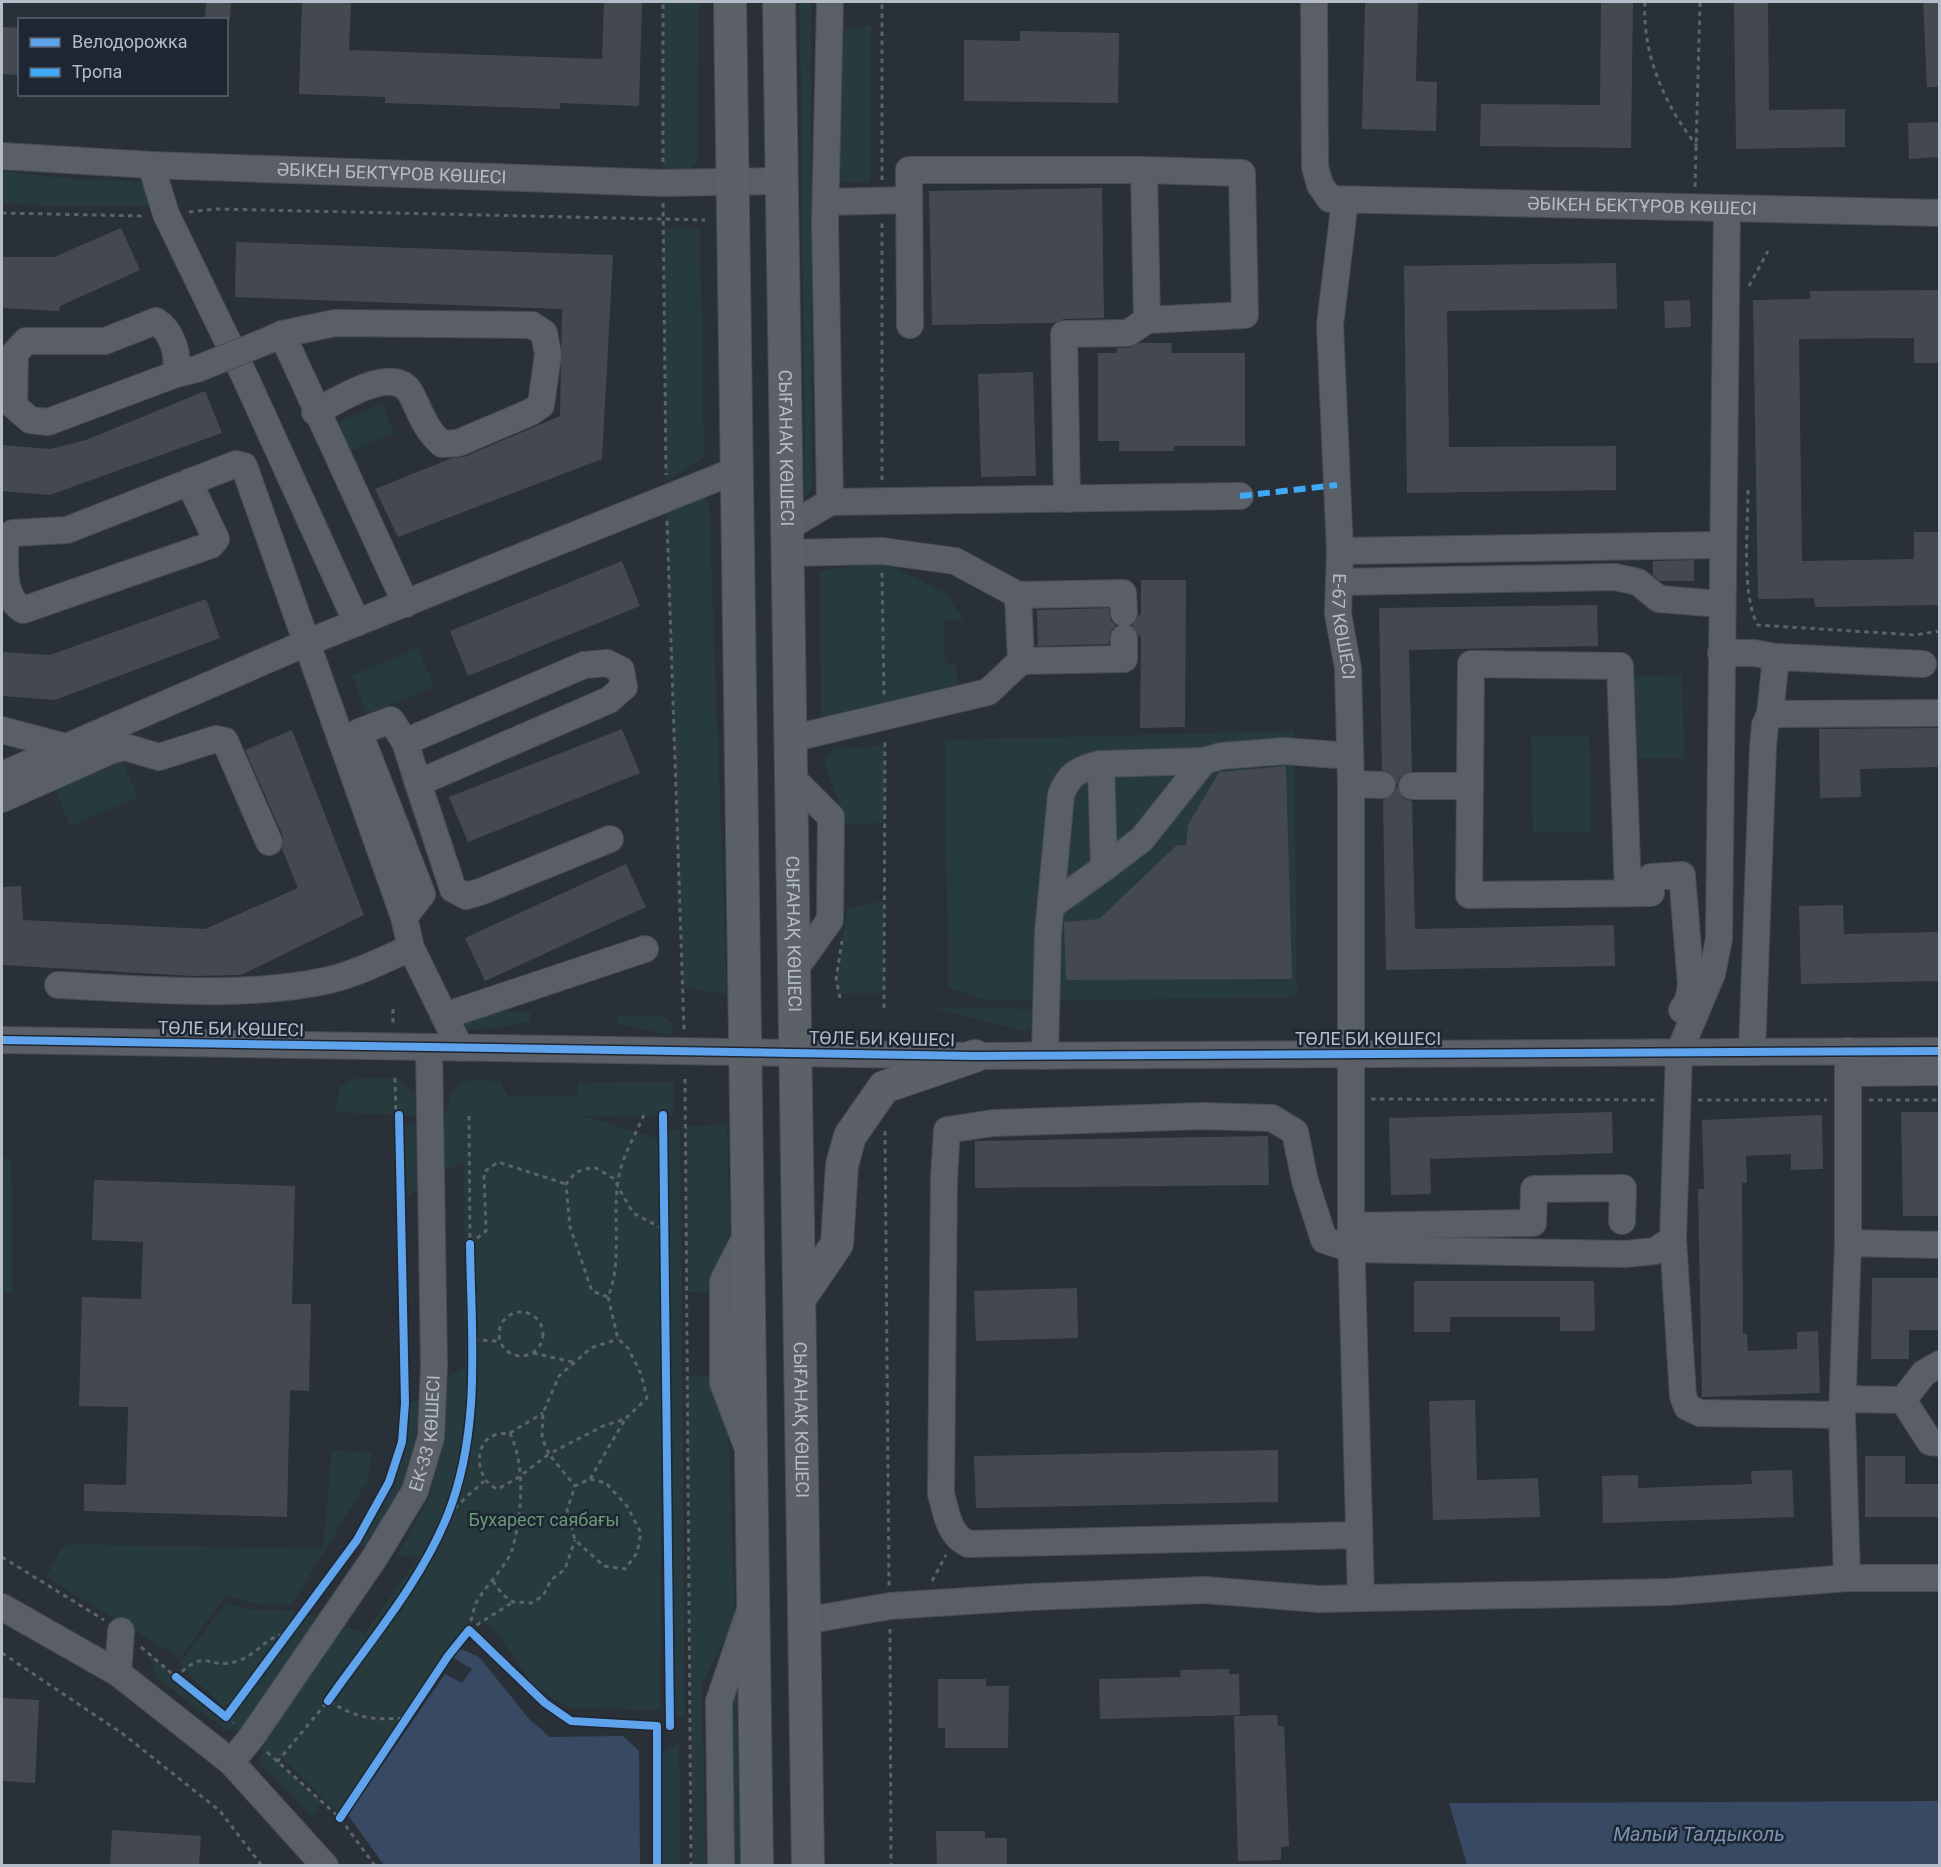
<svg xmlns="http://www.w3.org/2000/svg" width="1941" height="1867" font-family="Roboto,sans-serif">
	<rect width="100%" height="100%" fill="#2a3038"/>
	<g fill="#273a3e">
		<path d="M663 2H699L697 163 685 172 663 176Z"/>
		<path d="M800 2H808L811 5 812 488 805 498Z"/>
		<path d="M871 25 870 183 838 181 840 31Z"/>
		<path d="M2 171 81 180 141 181 153 193 160 206H49L2 203Z"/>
		<path d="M663 229H700L704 458 666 480Z"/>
		<path d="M382 404 394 433 343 454 331 425Z"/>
		<path d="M703 496 709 502 727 994 683 988 666 508Z"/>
		<path d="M882 562 944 592 964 620H944L945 663 956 665 958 683 914 701 821 720 820 571Z"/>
		<path d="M418 648 434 687 367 714 352 675Z"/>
		<path d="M1682 675 1684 758 1636 759 1634 676Z"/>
		<path d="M1294 731 1297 993 1284 998 988 1001 948 987 945 740Z"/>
		<path d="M1589 735 1591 832 1533 833 1531 736Z"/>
		<path d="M885 746V823L846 824 824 763 834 749Z"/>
		<path d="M120 756 138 797 70 826 53 784Z"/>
		<path d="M884 901V993H839L836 979 847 909Z"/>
		<path d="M934 1008 1039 1009 1038 1026 1026 1032Z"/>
		<path d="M470 1011 530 1012V1021L498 1028 463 1030Z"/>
		<path d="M618 1015 663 1016 673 1023 672 1036 617 1023Z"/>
		<path d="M395 1078 415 1094 417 1116 335 1112 340 1087 353 1079Z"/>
		<path d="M500 1081 508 1096H577L578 1083 674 1082V1115L583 1116 662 1140 660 1710 570 1708 534 1687 492 1626 471 1620 338 1812 282 1758 278 1762 321 1801 312 1817 260 1764 262 1748 267 1743 244 1732 226 1730 157 1678 149 1654 226 1717 229 1713 179 1664 226 1603 251 1610 297 1611 365 1633 418 1558 397 1555 429 1498 445 1431V1378L465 1368 464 1162 445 1171C445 1149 438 1087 467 1081 477 1080 489 1081 500 1081Z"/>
		<path d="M423 1122V1186L408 1197 403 1127Z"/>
		<path d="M727 1124 730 1241 714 1293 687 1292 686 1127Z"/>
		<path d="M668 1129 680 1131 685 1717 675 1718Z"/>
		<path d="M2 1158H11L13 1293H2Z"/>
		<path d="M712 1375 728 1424 735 1620 702 1684 706 1866 693 1865 687 1376Z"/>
		<path d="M424 1396 405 1487 373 1546H353L391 1488 405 1441 407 1405Z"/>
		<path d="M332 1450 372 1453 368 1480 292 1604C271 1607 245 1603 226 1595L180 1658 46 1577 61 1549 69 1544 323 1549Z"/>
		<path d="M737 1686 739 1865H728L726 1703Z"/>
		<path d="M679 1744 681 1865H658L657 1755Z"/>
	</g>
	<g fill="#384963">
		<path d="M461 1649 479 1657 530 1720 550 1737 623 1736 639 1751 640 1865H384L348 1815 445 1674 462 1683 472 1669 452 1657Z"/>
		<path d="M1939 1801V1866L1467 1865 1449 1803Z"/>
	</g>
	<g fill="#444950">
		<path d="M206 2H231L230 20H205Z"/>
		<path d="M302 2H351L349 50 602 59 604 2H642L639 106 560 103V109L385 103V97L299 94Z"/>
		<path d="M1365 2H1418L1416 81 1437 82 1436 131 1362 129Z"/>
		<path d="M1601 2H1633L1631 148 1480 146 1481 104 1600 105Z"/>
		<path d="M1734 2H1768L1769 110 1845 109V147L1736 149Z"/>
		<path d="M1923 2H1940V87H1927Z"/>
		<path d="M2 27 20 28V75L2 74Z"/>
		<path d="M1020 31 1119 33 1118 103 964 101V40L1020 41Z"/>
		<path d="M1940 122V157L1909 159 1908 123Z"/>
		<path d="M1102 188 1104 318 1064 319 1054 323 932 325 929 191Z"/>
		<path d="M121 228 140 270 60 306 59 311 2 308V257H54Z"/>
		<path d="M236 242 613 255 602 459 398 537 375 489 452 458 464 457 560 416 562 309 235 297Z"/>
		<path d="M1616 263 1617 309 1447 311 1449 447 1616 446V490L1407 493 1404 266Z"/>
		<path d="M1940 290V363H1914V338L1799 339 1802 561 1914 559V532H1940V605L1815 607 1814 598 1758 599 1753 300 1810 299V291Z"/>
		<path d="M1690 300 1691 327 1665 328 1664 301Z"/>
		<path d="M1139 343H1172L1171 353H1245V446H1174V451H1119V441H1098V353H1117V348H1129Z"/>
		<path d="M1033 372 1036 476 981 477 978 374Z"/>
		<path d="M205 391 222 433 50 495 2 491V445L50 449 86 440Z"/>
		<path d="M1694 560V581H1660L1653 575V561Z"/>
		<path d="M622 561 640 606 468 676 450 631Z"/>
		<path d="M1141 580H1186L1185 727 1140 728 1141 638 1132 626 1141 613Z"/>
		<path d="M206 599 220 638 55 700 2 696V652L50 655Z"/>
		<path d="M1597 605 1598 646 1409 650 1412 771 1399 778 1397 787 1404 799 1412 801 1415 929 1614 925 1615 966 1386 970 1383 800 1394 793 1397 785 1390 773 1382 770 1379 608Z"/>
		<path d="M1109 608 1111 621 1116 625 1111 631 1109 644 1038 646 1037 610Z"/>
		<path d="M1940 728V767L1860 769 1861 797 1820 798 1819 729Z"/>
		<path d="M622 729 640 773 468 842 449 797Z"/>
		<path d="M292 730 364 915 241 975 192 976 2 965V887L21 886 23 920 205 929 298 888 282 849 283 836 245 750Z"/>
		<path d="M1286 766 1292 979 1066 980 1064 922 1099 919 1177 845H1186L1188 825 1219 772Z"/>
		<path d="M626 864 646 907 485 981 465 938Z"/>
		<path d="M1843 905 1844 934 1940 932V981L1801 984 1799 906Z"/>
		<path d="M1612 1112 1613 1153 1430 1159 1431 1194 1391 1195 1389 1118Z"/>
		<path d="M1901 1112H1940V1216H1903Z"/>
		<path d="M1822 1115 1823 1169 1791 1170V1154L1746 1156 1747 1183H1742L1743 1334H1747L1748 1351 1797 1349V1332L1818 1331 1820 1393 1702 1397 1698 1189H1704L1702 1120Z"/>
		<path d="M1268 1136 1269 1185 975 1188V1141Z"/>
		<path d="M94 1180 295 1186 292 1304H311L309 1391 290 1390 287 1517 84 1511V1484L126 1485 128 1407 79 1406 82 1297 141 1299 143 1242 92 1240Z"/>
		<path d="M1872 1278H1940V1330H1909V1359H1871Z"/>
		<path d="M1414 1281H1594L1595 1331H1560V1317H1450V1332H1414Z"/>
		<path d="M1077 1288 1078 1338 976 1341 974 1291Z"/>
		<path d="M1475 1400 1477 1480 1538 1478 1540 1517 1433 1520 1429 1401Z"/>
		<path d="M1278 1450V1502L976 1508 974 1456Z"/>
		<path d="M1865 1456H1905V1484H1940V1517H1865Z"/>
		<path d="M1792 1470 1794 1517 1603 1523 1602 1476 1638 1475V1488L1752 1484 1751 1471Z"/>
		<path d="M1229 1669V1674H1239L1240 1715 1100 1719 1099 1679 1181 1677 1180 1670Z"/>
		<path d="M938 1679H986V1686H1009L1008 1748H945V1728H938Z"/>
		<path d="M2 1698 39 1700 35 1783 2 1781Z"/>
		<path d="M1277 1715 1278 1726H1284L1289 1846 1281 1847V1860L1238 1861 1234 1716Z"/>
		<path d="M112 1830 201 1836 199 1866H110Z"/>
		<path d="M936 1831H985V1838H1007V1866H937Z"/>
	</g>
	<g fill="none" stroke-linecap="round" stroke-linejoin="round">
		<defs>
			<g id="minor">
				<path id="s1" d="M1314 2 1315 167 1320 185 1330 199 1940 213"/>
				<path id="s2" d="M2 156 151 165 663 183 782 181"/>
				<path d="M151 165 166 214 246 379 357 623"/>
				<path id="s3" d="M1345 200 1330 325 1340 551 1338 614 1348 668 1351 784V1226L1533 1223 1534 1189 1623 1188 1622 1221"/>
				<path d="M827 202 908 200"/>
				<path d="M910 325 909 170H1144L1242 173 1245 315 1147 320 1144 170"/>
				<path d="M282 334 335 323 532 325 544 333 548 354 541 405 531 412 458 443 442 444C424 428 422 415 411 394 395 362 337 401 315 412"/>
				<path d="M269 340 282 334 406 604"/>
				<path d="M176 374C179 355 173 332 156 321L105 341H26L15 353 14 406 30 420 48 422 176 374 197 369"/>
				<path d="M189 482 216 539 211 545 23 610C0 596 6 563 5 539L13 533 67 530 236 464 244 466 404 917 411 948 460 1048"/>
				<path d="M1067 499 1064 334 1128 333 1147 320"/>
				<path d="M830 502 1240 496"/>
				<path d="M787 528 830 502 825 222 830 2"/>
				<path d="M1340 551 1722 545"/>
				<path d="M787 553 882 551 955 561 1018 595 1021 661 988 692 790 739"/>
				<path d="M1339 582 1615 577 1638 582 1659 599 1721 604"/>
				<path d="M1018 595 1123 593 1124 613"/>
				<path d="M1721 653H1754L1776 657 1923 664"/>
				<path d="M1021 661 1124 659V638"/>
				<path d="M1770 714 1776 657"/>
				<path d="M2 730 66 747"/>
				<path d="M1101 764 1204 761"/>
				<path d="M2 775 306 643 737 470"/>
				<path d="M791 777 831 817 830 920 795 969"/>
				<path d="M418 783 453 889 466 896 480 892 610 839"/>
				<path d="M1351 784 1382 785"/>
				<path d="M1412 786H1470"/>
				<path d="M2 799 112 750 125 747 159 757 216 739 225 741 269 842"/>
				<path d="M1104 868 1142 839 1204 761 1221 756 1284 751 1350 756"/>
				<path d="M1628 893 1620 666 1471 664 1469 895 1651 893V877L1682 875 1691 985 1688 1001 1682 1010"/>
				<path d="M404 917 422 894 359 732 391 720 405 742 418 783 609 700 624 687 621 670 607 663 584 665 405 742"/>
				<path d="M58 985C143 989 246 999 329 980 357 974 384 959 411 948"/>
				<path d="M444 1016 645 949"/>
				<path d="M2 1040 975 1056 1940 1051"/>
				<path d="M1848 1051V1243L1842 1415 1847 1578H1940"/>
				<path d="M1752 1052 1763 747 1765 725 1770 714 1940 713"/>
				<path d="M1045 1056 1048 933 1061 795C1069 773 1079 769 1101 764L1104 868 1052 905"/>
				<path d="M1848 1073 1940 1072"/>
				<path d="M1351 1233 1361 1598"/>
				<path d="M1673 1239 1683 1396 1687 1407 1700 1413 1842 1415"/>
				<path d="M1848 1243 1940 1245"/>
				<path d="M1844 1399 1903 1400"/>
				<path d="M1903 1400 1930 1442 1940 1443"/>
				<path d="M1903 1400 1924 1373 1940 1364"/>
				<path d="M747 1446 723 1383V1281L748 1232"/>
				<path d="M1359 1535 968 1544C948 1534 947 1514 941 1494L944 1178 947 1130 993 1123 1202 1116 1272 1118 1295 1132 1305 1181 1324 1240 1352 1249 1625 1254 1655 1251 1673 1239 1679 1052 1712 974 1719 939 1727 208"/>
				<path d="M2 1607 118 1673"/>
				<path d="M804 1621 890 1606 1031 1597 1204 1590 1319 1599 1669 1592 1847 1578"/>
				<path d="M121 1631 118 1673 231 1762 325 1866"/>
				<path id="s4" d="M231 1762 251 1738 375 1557 415 1491 431 1437 434 1366 429 1047"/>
				<path d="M721 1866 719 1701 749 1613"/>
			</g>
			<g id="major">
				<path d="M730 2 757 1866"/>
				<path id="s5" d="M779 2 808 1866"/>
				<path d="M800 1298 837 1244 842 1165 850 1136 884 1087 975 1056"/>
			</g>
		</defs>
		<use href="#minor" stroke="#484c53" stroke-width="28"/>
		<use href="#major" stroke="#484c55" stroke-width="34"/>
		<g stroke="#5d636a" stroke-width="3" stroke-dasharray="4.5 4.5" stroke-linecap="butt">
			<path d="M1645 2C1642 54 1665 106 1697 146"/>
			<path d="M663 162V2"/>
			<path d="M882 180V2"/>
			<path d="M1695 187 1700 2"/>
			<path d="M663 203 666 475"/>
			<path d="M189 212 217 209 705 220"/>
			<path d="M2 213 144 216"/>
			<path d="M1749 286 1768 251"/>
			<path d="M882 480V222"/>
			<path d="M1748 490C1748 525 1741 597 1758 625L1915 635 1940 631"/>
			<path d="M667 521 684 1030"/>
			<path d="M882 573 884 696"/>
			<path d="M840 998 836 979 842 941"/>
			<path d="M884 1008 885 738"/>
			<path d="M393 1009V1025"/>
			<path d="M395 1078 396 1115"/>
			<path d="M685 1079 691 1866"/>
			<path d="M1371 1099 1656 1100"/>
			<path d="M1698 1100H1827"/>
			<path d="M1869 1100H1940"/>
			<path d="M644 1115C636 1133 625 1152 620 1171 610 1213 624 1258 608 1297L592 1291 570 1227 566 1184 576 1172 594 1167 613 1178 633 1213 665 1230"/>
			<path d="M469 1116 470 1244"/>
			<path d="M885 1131 889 1586"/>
			<path d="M470 1244 486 1231 484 1172 498 1162 566 1184"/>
			<path d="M608 1297 618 1339 628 1348 641 1374 647 1398 625 1419 603 1426 549 1454 542 1438 543 1413 559 1376 591 1348 618 1339"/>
			<circle cx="521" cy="1334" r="22"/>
			<path d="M474 1340 499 1341"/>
			<path d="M533 1353 573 1362"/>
			<path d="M510 1433 543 1413"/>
			<path d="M590 1479 606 1483 627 1506 641 1533 637 1553 625 1569 604 1566 575 1540 567 1510 575 1486Z"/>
			<path d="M590 1479 624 1421"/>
			<path d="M448 1514 484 1481"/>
			<path d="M2 1557 104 1620"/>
			<path d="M493 1581 502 1594 513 1602 531 1603 543 1596 551 1580 565 1569 575 1540"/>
			<path d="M932 1581 946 1555"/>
			<path d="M890 1629 891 1866"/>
			<path d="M469 1630C471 1621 473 1611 476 1603 483 1589 508 1564 512 1550 522 1515 526 1468 510 1433 506 1434 499 1433 495 1435 471 1443 477 1483 498 1489L519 1477 549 1454 575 1486"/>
			<path d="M469 1630 513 1602"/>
			<path d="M141 1647 176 1677C210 1644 206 1673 240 1660 258 1654 268 1634 288 1634"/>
			<path d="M2 1653 123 1734 220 1811 262 1866"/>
			<path d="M226 1717 234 1723"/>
			<path d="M267 1752 340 1818 375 1866"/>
			<path d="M277 1762 328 1701C360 1719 370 1720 406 1718"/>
			<path d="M340 1818 406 1718"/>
		</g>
		<use href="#minor" stroke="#5a5e66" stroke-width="26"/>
		<use href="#major" stroke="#5c6168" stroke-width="32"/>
		<defs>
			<path id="minor-bridge" d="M197 369 269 340"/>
		</defs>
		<use href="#minor-bridge" stroke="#484c53" stroke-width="28" stroke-linecap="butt"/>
		<use href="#minor-bridge" stroke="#5a5e66" stroke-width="26"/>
		<path stroke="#3fa9f5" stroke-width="6" stroke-dasharray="12 6" stroke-linecap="butt" d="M1240 496 1337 485"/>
		<defs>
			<g id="cycleway">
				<path d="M2 1040 975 1056 1940 1051"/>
				<path d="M663 1115 670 1726"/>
				<path d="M176 1677 226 1717 357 1540 389 1482 402 1442 405 1403 399 1115"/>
				<path d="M328 1701C370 1641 421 1582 448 1514 482 1428 471 1334 470 1244"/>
				<path d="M340 1818 448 1656 469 1630 545 1703 571 1721 657 1726V1866"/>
			</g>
		</defs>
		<use href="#cycleway" stroke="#1d2633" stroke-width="11"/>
		<use href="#cycleway" stroke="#60a3ed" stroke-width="8"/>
	</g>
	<g text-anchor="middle" stroke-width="5" stroke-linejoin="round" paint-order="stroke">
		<g font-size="18" fill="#b4bcc9" stroke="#1d2633">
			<text dy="6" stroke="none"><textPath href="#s2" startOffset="390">ӘБІКЕН БЕКТҰРОВ КӨШЕСІ</textPath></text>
			<text dy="6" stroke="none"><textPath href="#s1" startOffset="513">ӘБІКЕН БЕКТҰРОВ КӨШЕСІ</textPath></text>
			<text dy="6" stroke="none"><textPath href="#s5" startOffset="446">СЫҒАНАҚ КӨШЕСІ</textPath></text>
			<text dy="6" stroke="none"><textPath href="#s3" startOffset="428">Е-67 КӨШЕСІ</textPath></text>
			<text dy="6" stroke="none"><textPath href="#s5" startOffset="932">СЫҒАНАҚ КӨШЕСІ</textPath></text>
			<text transform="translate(231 1029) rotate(1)" y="6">ТӨЛЕ БИ КӨШЕСІ</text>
			<text transform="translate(882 1039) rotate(1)" y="6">ТӨЛЕ БИ КӨШЕСІ</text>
			<text x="1368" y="1045">ТӨЛЕ БИ КӨШЕСІ</text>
			<text dy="6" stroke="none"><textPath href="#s5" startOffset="1418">СЫҒАНАҚ КӨШЕСІ</textPath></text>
			<text dy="6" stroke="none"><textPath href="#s4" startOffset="387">ЕК-33 КӨШЕСІ</textPath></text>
		</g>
		<g font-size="18" fill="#6b9a76" stroke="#1d2633">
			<text x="544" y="1526">Бухарест саябағы</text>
		</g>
		<g font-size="20" font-style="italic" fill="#7c92b1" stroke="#1d2633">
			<text x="1699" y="1841">Малый Талдыколь</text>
		</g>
	</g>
	<rect width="1941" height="1867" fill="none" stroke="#b4bcc9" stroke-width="6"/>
	<rect x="18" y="18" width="210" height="78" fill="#1d2633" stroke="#59626f" stroke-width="1.5"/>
	<rect x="30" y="38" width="30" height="9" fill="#60a3ed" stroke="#59626f" stroke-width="1.5"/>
	<text x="72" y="48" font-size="18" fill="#b4bcc9">Велодорожка</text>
	<rect x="30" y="68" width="30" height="9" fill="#3fa9f5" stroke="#59626f" stroke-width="1.5"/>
	<text x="72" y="78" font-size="18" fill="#b4bcc9">Тропа</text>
</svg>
